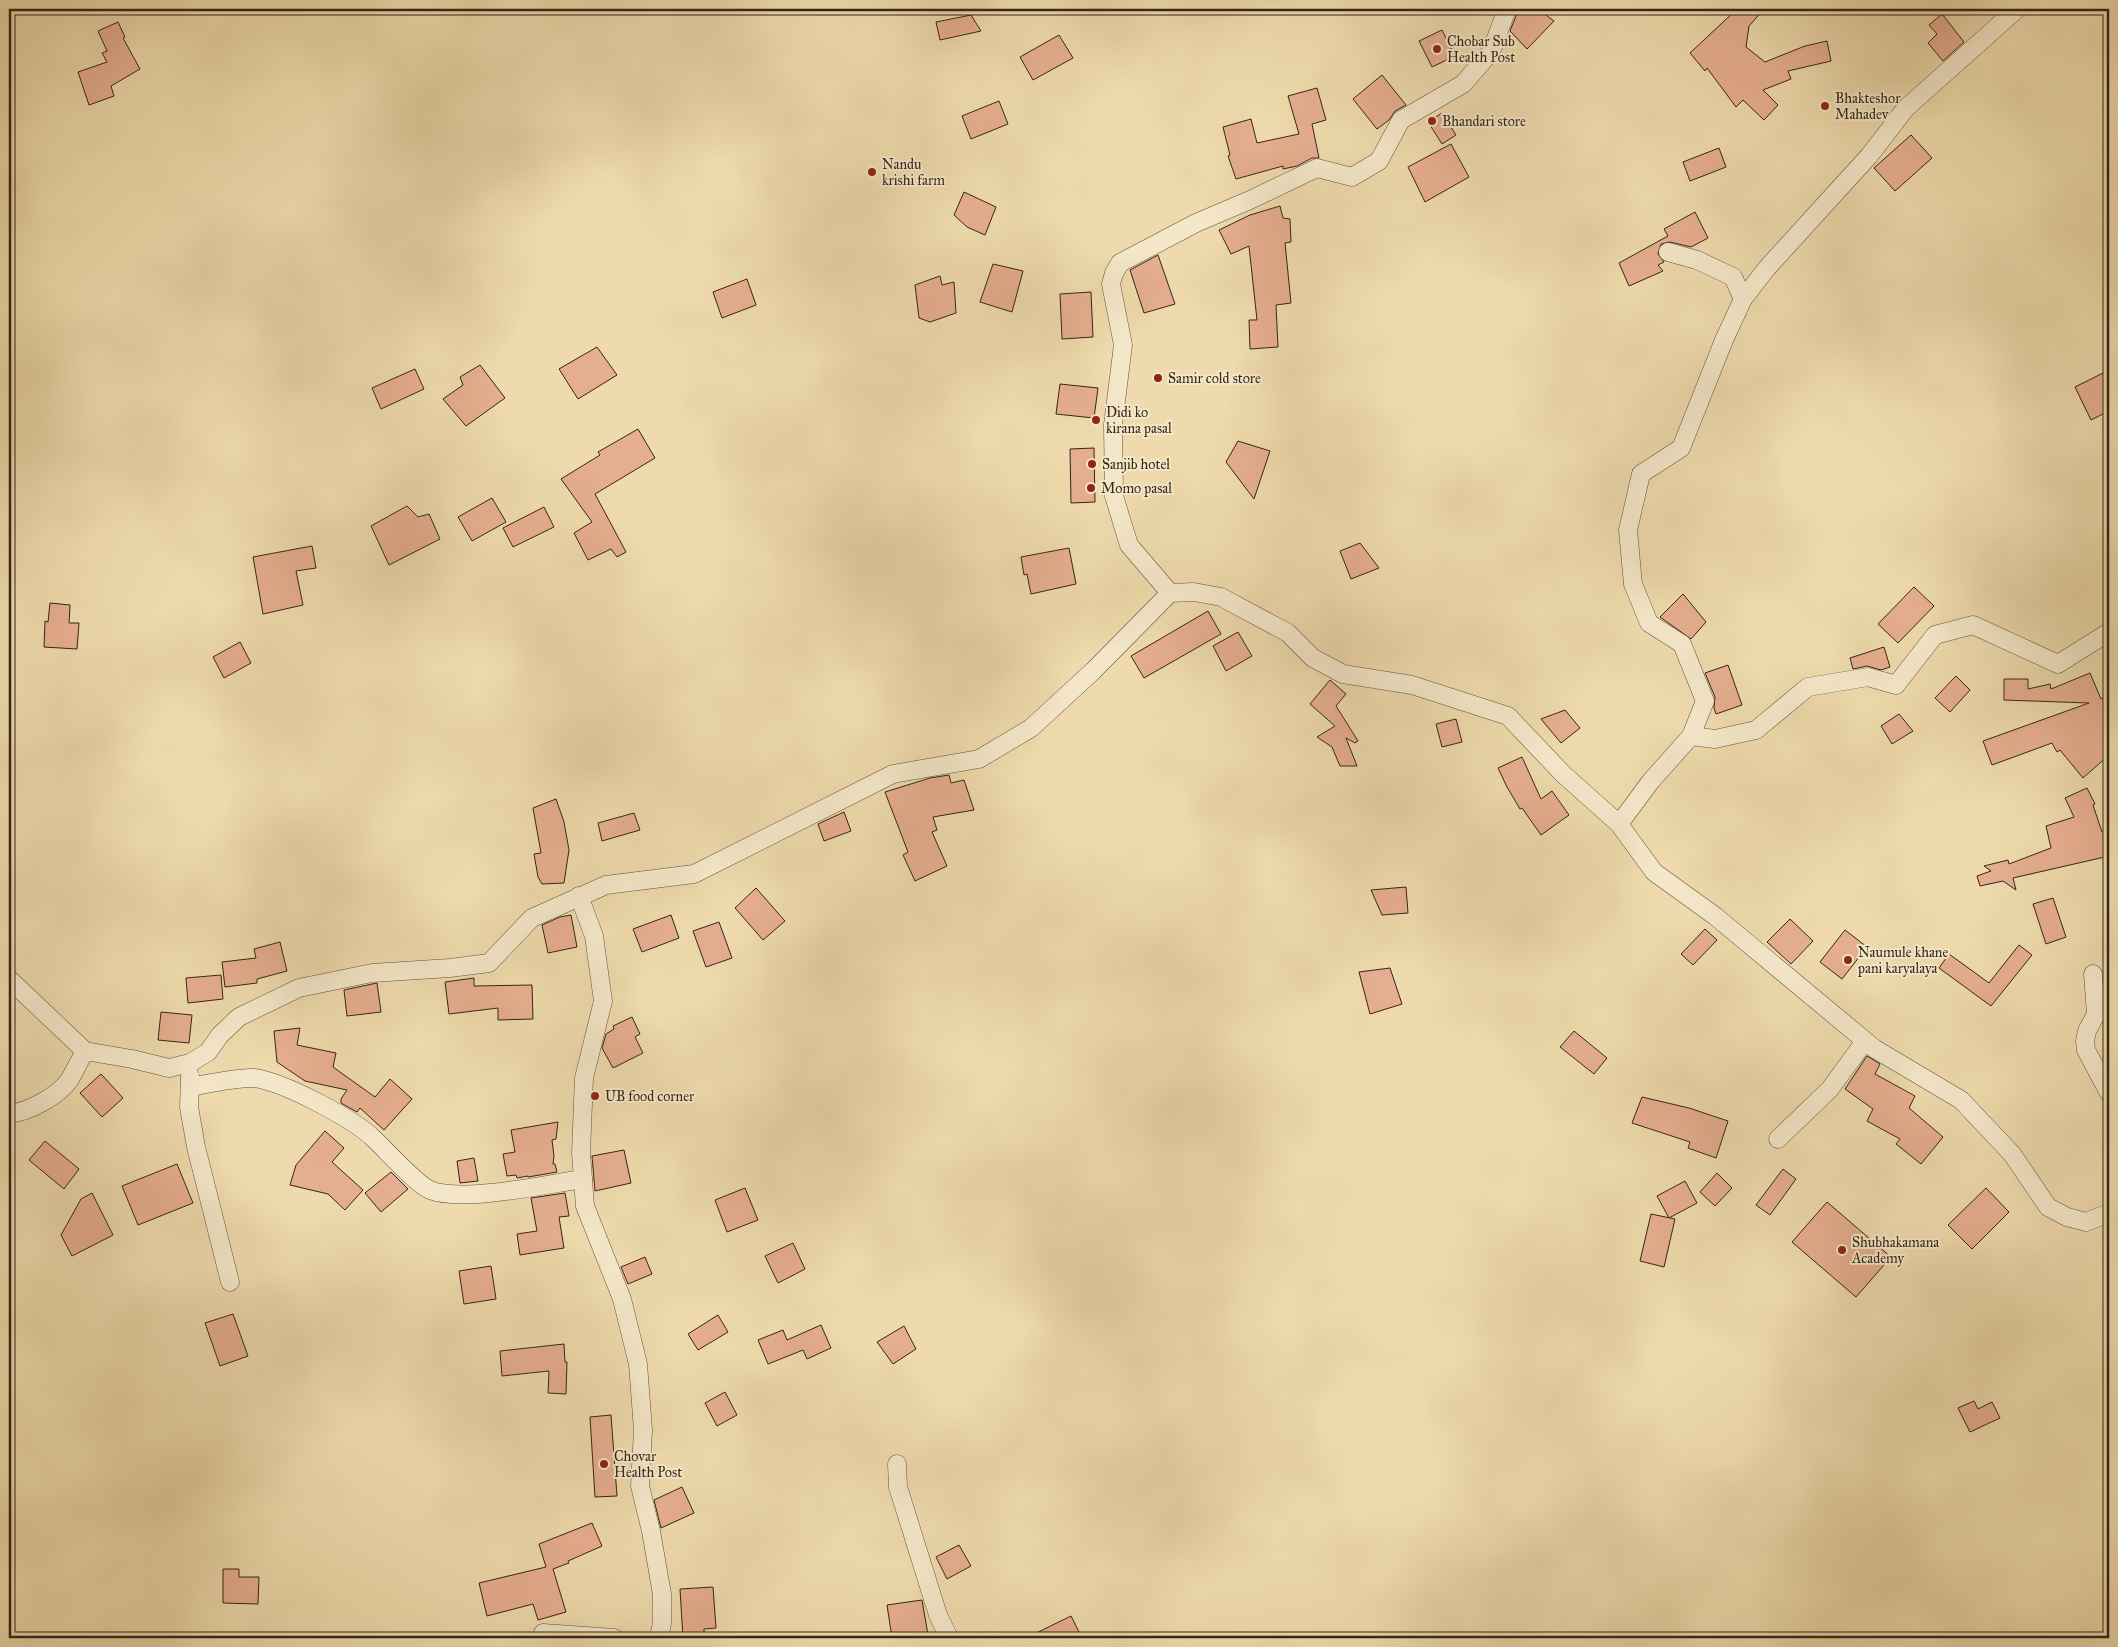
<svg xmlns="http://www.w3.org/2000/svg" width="2118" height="1647" font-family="'IM FELL Great Primer',serif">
	<rect width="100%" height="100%" fill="#eedaac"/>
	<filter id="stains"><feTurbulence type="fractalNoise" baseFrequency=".004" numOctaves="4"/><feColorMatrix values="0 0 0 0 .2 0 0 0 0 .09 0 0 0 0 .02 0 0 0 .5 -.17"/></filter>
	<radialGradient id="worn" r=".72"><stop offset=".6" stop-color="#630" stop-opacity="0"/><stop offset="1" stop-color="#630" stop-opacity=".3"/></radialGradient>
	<g fill="#e6ae90" stroke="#342517">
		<path d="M1522 9H1538L1554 21 1527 49 1510 31 1516 16Z"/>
		<path d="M1737 9H1764L1749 26 1746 47 1765 62 1805 46 1827 41 1831 61 1788 71 1791 79 1763 90 1778 105 1764 120 1743 100 1736 107 1707 68 1705 71 1690 53Z"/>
		<path d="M1942 14 1964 42 1943 61 1928 43 1937 34 1929 25Z"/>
		<path d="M971 15 981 31 940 40 936 22Z"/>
		<path d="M118 22 125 37 123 38 140 69 111 86 114 96 89 105 78 72 107 62 102 53 107 51 98 31Z"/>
		<path d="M1442 30 1455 56 1432 67 1419 41Z"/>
		<path d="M1059 35 1073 58 1033 80 1020 57Z"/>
		<path d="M1382 75 1406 105 1395 111 1389 120 1377 129 1353 99Z"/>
		<path d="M1317 88 1326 120 1312 124 1319 158H1312L1297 166 1283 169V166L1236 179 1228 156 1230 155 1223 127 1251 119 1257 143 1299 134 1288 96Z"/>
		<path d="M999 101 1008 124 971 139 962 116Z"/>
		<path d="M1442 113 1456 135 1442 144 1428 122Z"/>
		<path d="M1911 135 1932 158 1895 191 1874 168Z"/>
		<path d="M1451 144 1469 177 1425 202 1408 167Z"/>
		<path d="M1719 148 1726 167 1690 181 1683 162Z"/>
		<path d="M964 192 996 207 985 235 967 227 954 215Z"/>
		<path d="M1280 206 1283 218 1290 219 1291 242 1285 243 1291 303 1276 305 1278 347 1250 349 1249 320H1257L1249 246 1231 254 1219 230 1250 215Z"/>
		<path d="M1695 212 1708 238 1691 247 1670 242 1661 244 1658 254 1664 262 1658 265 1663 271 1629 286 1619 263 1668 236 1664 229Z"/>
		<path d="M1158 255 1175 304 1144 313 1130 270Z"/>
		<path d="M993 264 1023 271 1012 312 980 302Z"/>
		<path d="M940 276 942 285 954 282 956 313 930 322 919 318 915 285Z"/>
		<path d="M747 279 756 305 722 318 713 292Z"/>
		<path d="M1091 292 1093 337 1062 339 1060 294Z"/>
		<path d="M597 347 617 375 578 399 559 369Z"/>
		<path d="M480 365 505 398 466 426 443 399 463 385 460 377Z"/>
		<path d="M415 369 424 389 381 409 372 388Z"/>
		<path d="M2109 370V411L2091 420 2075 387Z"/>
		<path d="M1060 384 1098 388 1094 418 1056 414Z"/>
		<path d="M638 429 655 458 595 494 626 552 617 557 611 549 588 560 574 533 592 522 561 479 600 455 598 452Z"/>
		<path d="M1238 441 1270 451 1254 499 1226 462Z"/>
		<path d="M1094 448 1095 502 1071 503 1070 449Z"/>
		<path d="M492 498 506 522 472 541 458 517Z"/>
		<path d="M407 506 418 517 429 514 440 539 389 565 371 526Z"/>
		<path d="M544 507 554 527 513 547 503 528Z"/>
		<path d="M1360 543 1379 568 1351 579 1340 551Z"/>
		<path d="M312 546 316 568 296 571 303 605 263 614 253 557Z"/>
		<path d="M1069 548 1076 584 1031 594 1027 574 1024 575 1021 557Z"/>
		<path d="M1914 587 1934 606 1898 643 1878 624Z"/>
		<path d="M1683 594 1706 622 1691 639 1660 617Z"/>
		<path d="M50 603 70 605 69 623H79L77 649 44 647 45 621 48 622Z"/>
		<path d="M1208 611 1221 634 1144 678 1131 656Z"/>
		<path d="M1238 632 1252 656 1226 671 1213 646Z"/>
		<path d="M240 642 251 663 224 678 213 657Z"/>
		<path d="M1884 647 1890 667 1881 670 1867 666 1853 669 1850 658Z"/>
		<path d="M1728 665 1742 705 1716 714 1714 708 1715 697 1705 673Z"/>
		<path d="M2090 673 2101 699 2109 691V755L2083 778 2060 750 2057 752 2052 743 1992 765 1983 741 2089 703 2004 700V679H2028V689L2050 684 2051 689Z"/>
		<path d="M1956 676 1970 690 1950 712 1935 698Z"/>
		<path d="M1330 680 1346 694 1336 706 1358 741 1355 743 1346 738 1357 766H1340L1332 747 1317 737 1335 726 1310 704Z"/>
		<path d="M1565 710 1580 728 1561 743 1541 719Z"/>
		<path d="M1899 714 1913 731 1892 744 1881 726Z"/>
		<path d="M1456 719 1462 742 1442 747 1436 724Z"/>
		<path d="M1522 757 1541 799 1552 791 1569 815 1541 835 1522 808 1520 809 1507 787 1498 768Z"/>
		<path d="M949 775 951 783 964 780 974 810 933 817 937 830 932 832 947 866 915 881 903 855 908 852 885 792 930 778Z"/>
		<path d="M2087 788 2095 804 2093 805 2102 832 2106 831 2109 844V856L2013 878 2016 890 2003 881 1980 886 1977 876 1991 871 1984 866 2008 860 2009 864 2051 848 2046 826 2074 817 2065 798Z"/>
		<path d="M556 799 564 822 569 850 564 883 542 884 538 877 534 854 541 853 533 808Z"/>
		<path d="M844 812 851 831 824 841 818 824Z"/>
		<path d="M634 813 640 830 602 841 598 823Z"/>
		<path d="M1406 887 1408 913 1382 915 1371 890Z"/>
		<path d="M756 888 785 921 763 940 735 908Z"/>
		<path d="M2053 898 2066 937 2046 944 2033 904Z"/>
		<path d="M571 915 577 947 548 953 542 925 560 917Z"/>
		<path d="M671 915 679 938 642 952 633 929Z"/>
		<path d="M1790 919 1813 941 1791 964 1767 942Z"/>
		<path d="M719 922 732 958 706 967 693 931Z"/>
		<path d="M1705 929 1717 940 1693 965 1681 954Z"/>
		<path d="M1845 930 1867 947 1842 979 1820 962Z"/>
		<path d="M280 942 287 971 257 979V983L225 987 222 962 256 958 254 949Z"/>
		<path d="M2019 945 2032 955 1991 1006 1939 968 1949 954 1989 983Z"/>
		<path d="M1390 968 1402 1004 1370 1014 1359 972Z"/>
		<path d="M221 975 223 999 188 1003 186 978Z"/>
		<path d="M474 978V986L532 985 533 1019 498 1020V1008L449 1014 445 982Z"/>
		<path d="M377 983 381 1012 347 1016 344 990Z"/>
		<path d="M161 1012 192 1015 189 1043 158 1040Z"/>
		<path d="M632 1017 640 1034 635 1037 643 1053 613 1068 602 1048 606 1034 614 1029 613 1026Z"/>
		<path d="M300 1028 297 1045 336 1053 333 1067 375 1097 390 1079 412 1099 384 1130 360 1108 357 1112 341 1103V1099L347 1090 305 1081 277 1062 274 1031Z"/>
		<path d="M1574 1031 1607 1058 1594 1074 1560 1047Z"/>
		<path d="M1867 1056 1880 1064 1875 1074 1915 1096 1909 1108 1943 1137 1921 1164 1896 1144 1900 1139 1867 1121 1873 1109 1845 1089Z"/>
		<path d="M101 1074 123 1098 102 1117 80 1093Z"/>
		<path d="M1642 1097 1689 1108 1728 1121 1716 1158 1688 1148 1690 1142 1632 1123Z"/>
		<path d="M558 1122 556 1139 552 1140 554 1156 553 1164H555L557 1172 528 1177V1176L517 1178 516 1175 507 1176 503 1154 515 1152 511 1130Z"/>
		<path d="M325 1131 344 1148 332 1162 363 1190 345 1210 328 1194 290 1185 296 1165Z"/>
		<path d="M45 1141 79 1169 64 1189 29 1160Z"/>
		<path d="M624 1150 631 1183 595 1191 592 1156Z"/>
		<path d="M474 1158 478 1181 460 1183 457 1161Z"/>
		<path d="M177 1164 193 1203 138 1225 122 1186Z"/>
		<path d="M1783 1169 1796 1179 1770 1215 1756 1205Z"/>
		<path d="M391 1172 408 1189 381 1212 365 1193Z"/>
		<path d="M1717 1173 1732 1188 1715 1206 1700 1192Z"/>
		<path d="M1685 1181 1697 1203 1669 1218 1657 1196Z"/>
		<path d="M745 1188 758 1220 727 1232 715 1200Z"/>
		<path d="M1986 1188 2009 1212 1972 1249 1948 1225Z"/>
		<path d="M92 1193 113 1235 72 1256 61 1235 81 1199Z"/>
		<path d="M565 1193 569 1216 559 1217 564 1248 520 1255 517 1234 537 1231 531 1198Z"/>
		<path d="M1827 1202 1891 1257 1856 1297 1792 1242Z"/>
		<path d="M1651 1214 1675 1219 1664 1267 1640 1261Z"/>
		<path d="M793 1243 805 1269 778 1283 765 1256Z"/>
		<path d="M645 1257 652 1274 628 1284 621 1267Z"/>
		<path d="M491 1266 496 1299 464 1304 459 1271Z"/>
		<path d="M233 1314 248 1356 220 1366 205 1323Z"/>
		<path d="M718 1315 728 1332 698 1350 688 1334Z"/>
		<path d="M821 1325 831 1348 807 1359 803 1350 768 1364 758 1340 783 1330 787 1340Z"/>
		<path d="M904 1326 916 1349 893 1364 877 1342Z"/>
		<path d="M564 1344 565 1362H567L566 1394 548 1393 549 1371 502 1376 500 1351Z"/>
		<path d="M725 1392 737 1415 717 1426 705 1403Z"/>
		<path d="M1974 1401 1978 1409 1992 1402 2000 1418 1970 1432 1958 1408Z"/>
		<path d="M611 1415 617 1496 595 1497 590 1417Z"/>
		<path d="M682 1487 694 1513 661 1528 654 1500Z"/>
		<path d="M592 1523 602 1546 568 1561 569 1563 553 1569 566 1612 538 1620 533 1604 487 1616 479 1583 546 1567 539 1544Z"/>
		<path d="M959 1545 971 1566 947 1579 936 1557Z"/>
		<path d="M223 1569H239V1577H259L258 1604 223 1603Z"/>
		<path d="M713 1587 716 1628 704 1629V1638H683L680 1589Z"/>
		<path d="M922 1600 928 1635 892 1638 887 1605Z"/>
		<path d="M1071 1616 1082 1638H1026Z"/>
	</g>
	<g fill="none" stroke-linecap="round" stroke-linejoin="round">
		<defs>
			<g id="street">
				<path d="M1668 252 1697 260 1733 277 1743 299 1724 340 1681 448 1641 474 1628 530 1633 584 1649 623 1682 644 1705 701 1691 736"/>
				<path d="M1743 299 1767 268 1869 156 1906 108 2017 9"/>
				<path d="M1170 593 1129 545 1114 496 1113 425 1123 345 1111 284 1114 273 1120 263 1196 223 1250 200 1317 168 1352 177 1379 161 1401 120 1463 84 1491 52 1507 9"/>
				<path d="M1619 824 1651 781 1691 736 1715 739 1756 730 1808 687 1868 677 1896 685 1935 635 1973 625 2058 664 2109 632"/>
				<path d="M579 896 594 936 603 1001 584 1078 581 1153 585 1206 622 1299 638 1364 643 1430 640 1486 651 1531 662 1594V1623L659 1638"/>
				<path d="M2093 974 2096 1014 2087 1031 2085 1041 2086 1050 2109 1093"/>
				<path d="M9 979 85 1051"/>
				<path d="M190 1076 189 1107 196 1147 230 1282"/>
				<path d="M190 1087C207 1084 237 1077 254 1078 283 1082 353 1118 374 1139 387 1151 416 1184 430 1190 462 1203 547 1184 583 1179"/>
				<path d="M9 1114C28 1112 59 1096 70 1079 75 1070 80 1060 85 1051L132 1059 169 1068 190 1063 208 1052 220 1035 239 1017 299 988 372 973 450 968 489 963 532 918 606 885 694 874 893 774 979 759 1031 728 1093 671 1170 593 1194 592 1221 597 1288 633 1313 658 1343 674 1412 685 1508 716 1563 774 1619 824 1654 872 1715 916 1875 1049 1961 1100 2012 1154 2048 1207 2067 1217 2086 1222 2109 1213"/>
				<path d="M1778 1139 1830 1089 1865 1041"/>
				<path d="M897 1464 898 1487 938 1615 949 1638"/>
				<path d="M543 1633 614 1638"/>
			</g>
		</defs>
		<use href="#street" stroke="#62523c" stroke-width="19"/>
		<use href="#street" stroke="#f4e7c9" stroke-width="18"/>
	</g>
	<g fill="#8f2418" stroke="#f4e7c9" stroke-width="2">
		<circle cx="1437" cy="49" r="5"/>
		<circle cx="1825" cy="106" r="5"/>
		<circle cx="1432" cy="121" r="5"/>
		<circle cx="872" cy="172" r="5"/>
		<circle cx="1158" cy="378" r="5"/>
		<circle cx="1096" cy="420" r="5"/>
		<circle cx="1092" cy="464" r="5"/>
		<circle cx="1091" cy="488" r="5"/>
		<circle cx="1848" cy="960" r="5"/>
		<circle cx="595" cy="1096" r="5"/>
		<circle cx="1842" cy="1250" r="5"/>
		<circle cx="604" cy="1464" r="5"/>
	</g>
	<g text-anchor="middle" stroke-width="4" stroke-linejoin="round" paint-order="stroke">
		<g font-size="14" fill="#342517" stroke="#f4e7c9" text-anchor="start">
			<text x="1447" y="46">Chobar Sub<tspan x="1447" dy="16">Health Post</tspan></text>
			<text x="1835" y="103">Bhakteshor<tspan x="1835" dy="16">Mahadev</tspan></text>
			<text x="1442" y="126">Bhandari store</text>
			<text x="882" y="169">Nandu<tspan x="882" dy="16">krishi farm</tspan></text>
			<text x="1168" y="383">Samir cold store</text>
			<text x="1106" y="417">Didi ko<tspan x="1106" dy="16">kirana pasal</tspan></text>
			<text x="1102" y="469">Sanjib hotel</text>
			<text x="1101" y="493">Momo pasal</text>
			<text x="1858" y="957">Naumule khane<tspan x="1858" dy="16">pani karyalaya</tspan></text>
			<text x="605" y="1101">UB food corner</text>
			<text x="1852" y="1247">Shubhakamana<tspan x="1852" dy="16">Academy</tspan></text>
			<text x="614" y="1461">Chovar<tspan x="614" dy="16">Health Post</tspan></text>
		</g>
	</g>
	<rect width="2118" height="1647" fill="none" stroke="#eedaac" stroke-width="30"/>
	<rect x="10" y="10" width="2098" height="1627" fill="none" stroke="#342517" stroke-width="2.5"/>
	<rect x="15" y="15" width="2088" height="1617" fill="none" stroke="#342517"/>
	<rect width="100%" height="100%" filter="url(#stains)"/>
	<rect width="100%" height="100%" fill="url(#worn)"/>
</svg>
